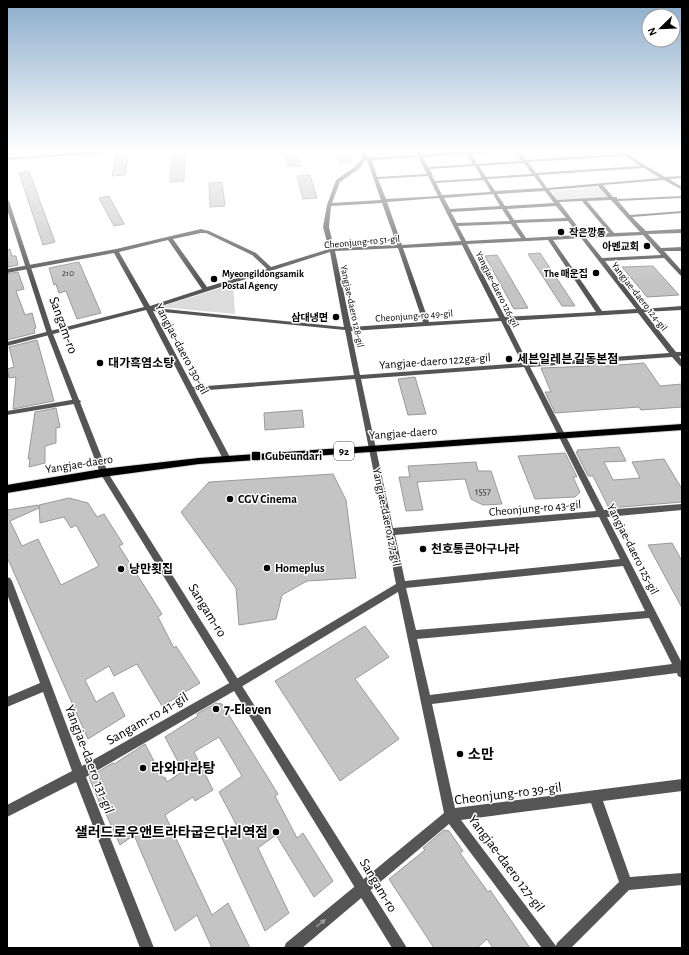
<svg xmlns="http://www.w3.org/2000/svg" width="689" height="955" font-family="'Alegreya Sans','Noto Sans KR',sans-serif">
	<rect width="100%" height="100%" fill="#fff"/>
	<g fill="#dcdcdc">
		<path d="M599 187 610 198 557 200 552 191Z"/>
		<path d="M233 284 235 314 160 307Z"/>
	</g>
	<g fill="#c4c4c4" stroke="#999">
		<path d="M283 150H296L301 166 288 167Z"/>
		<path d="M333 150H345L352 162 340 163Z"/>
		<path d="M185 151 184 181 170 182 172 152Z"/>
		<path d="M116 155H128L125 175 112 176Z"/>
		<path d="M29 171 38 196 55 242 43 245 19 173Z"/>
		<path d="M310 175 317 198 303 199 297 176Z"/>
		<path d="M222 182 225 206 210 207 209 183Z"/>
		<path d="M109 196 124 224 114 226 99 198Z"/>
		<path d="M10 249 12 256H16L18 265 8 267 7 250Z"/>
		<path d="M540 253 575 306H562L528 254Z"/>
		<path d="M497 255 528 308 514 309 485 256Z"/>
		<path d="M79 262 101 313 77 319 66 291 59 293 56 284 54 285 49 268Z"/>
		<path d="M653 266 679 295 647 297 622 267Z"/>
		<path d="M18 272 24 289 16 291 25 315 32 313 36 328 34 329 35 333 7 340V274Z"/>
		<path d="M37 340 54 401 13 409 16 377 9 378 7 369 14 367 9 347Z"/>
		<path d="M604 363 606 366 644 363 660 386 682 384V407L641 410 639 407 555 413 545 392H551L541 368 590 366 589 364Z"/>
		<path d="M415 377 426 414 408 415 398 379Z"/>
		<path d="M56 408 60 427 56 428V443L45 446V463L29 467 30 458 28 459 35 412Z"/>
		<path d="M302 410 304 427 265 430 264 413Z"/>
		<path d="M619 447 626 461 604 462 613 480 640 478 632 462 664 459 682 489V502L609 508 593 476H588L576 452H578L577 450Z"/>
		<path d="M565 453 577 477H573L580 492 575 497 535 499 518 456Z"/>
		<path d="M476 462 478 471H491L502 504 483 505 471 499 465 479 417 482 423 510 406 511 399 477H410L408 466Z"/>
		<path d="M333 474 346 500 356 578 307 581 282 595 276 619 239 625 236 588 181 512 209 482Z"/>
		<path d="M69 498 88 503 97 517 104 514 123 544 119 546 162 614 158 617 174 648 176 646 200 683 162 706 137 664 114 676 109 666 85 680 96 702 113 692 125 716 88 739 7 557V510L38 505 39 508 10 521 22 546 38 539 61 585 99 566 76 525 71 528 64 517 40 523 39 505Z"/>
		<path d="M672 543 682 561V608L648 545Z"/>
		<path d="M365 626 389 657 355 679 399 739 340 781 275 681Z"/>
		<path d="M216 703 222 704 278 794 275 796 297 838 303 833 333 881 314 897 276 835 258 848 289 913 265 931 221 836 237 826 219 792 242 776 219 737 194 752 213 790 195 801 193 797 165 815 212 915 228 903 250 948H212L197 915 175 931 134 835 120 845 101 803 100 804 89 777 113 763 114 764 145 744 163 778 165 777 167 782 183 771 165 737 198 716 197 714Z"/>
		<path d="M444 830 449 831 463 851 460 853 488 892 490 890 530 948H493L487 939 477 948H434L389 879 425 850 423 848Z"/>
	</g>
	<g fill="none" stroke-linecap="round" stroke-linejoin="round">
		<defs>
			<path id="primary" d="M682 424V430L199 464 102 477 7 493V485L102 469 199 458Z"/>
		</defs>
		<use href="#primary" stroke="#dbdbdb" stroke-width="2"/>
		<g fill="#555" fill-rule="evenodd">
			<path d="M360 150H364L367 156 370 158 417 155 415 150H419L421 154 492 150H513L511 151 471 154 477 164 522 161 514 150H518L526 160 621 154 615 150H620L665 177 682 176V178L669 179 682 187V190L664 180 603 185 613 197H617V199L682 196V198L618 201 630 215 682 211V213L632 217 646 231 682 229V233L648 234 661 248 682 247V251H664L682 271V276L680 275 664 258 605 261 642 309 682 306V310L644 312 676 352H682V356H679L682 361V367L680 366 672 357 530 367 604 510 682 504V510L607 517 682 663V678L678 676 677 673 432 704 455 808 682 779V791L603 801 630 877 682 873V885L629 890 571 948H542L449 824 302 948H284L286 943 444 813 398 592 241 687 86 777 154 948H140L76 782 7 817V805L72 771 43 692 7 707V697L40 683 7 594V577L10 578 12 581 82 766 233 681 396 584 355 379 195 391 231 459 227 462 224 461 146 310 7 346V342L144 307 114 253 7 273V269L116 249 201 229 209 231 256 253 271 267 329 249 323 227 327 205 336 180 356 166 363 157ZM467 154 473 164 428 167 423 157ZM625 156 640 166 536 173 528 162ZM418 157 427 174 377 177 372 160ZM366 159 367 160 381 200 332 203 340 182 360 168ZM524 163 532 174 486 177 479 166ZM475 166 482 178 435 181 432 176 433 175 429 169ZM644 168 660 178 547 188 538 175ZM428 176 438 196 386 199 378 179ZM534 176 543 188 495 191 487 179ZM484 180 491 192 442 195 436 183ZM598 186 608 197 557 200 549 190ZM545 191 554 203 505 206 497 194ZM493 194 500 206 450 209 444 198ZM439 198 461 241 402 245 387 202ZM611 200 640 232 614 233 587 201ZM582 201 609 233 584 235 559 202ZM382 203 397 245 334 248 329 227 331 206ZM556 206 566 218 514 220 507 209ZM502 209 510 221 457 223 451 212ZM568 221 579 235 526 238 516 223ZM511 224 521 238 466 241 458 226ZM201 233H206L252 255 267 269 207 287 173 239ZM643 235 661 255 602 258 586 238ZM581 238 636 309 602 311 553 240ZM168 240 202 289 150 306 119 252ZM548 240 596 312 505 317 467 244ZM462 245 499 318 429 322 403 248ZM398 248 423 322 351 327 335 251ZM330 252 344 327 155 308ZM153 311 345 330 354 375 193 387ZM638 313 669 353 528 363 507 321ZM501 321 522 363 360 375 351 331ZM524 367 596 511 393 528 361 379ZM599 517 620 559 405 581 395 535ZM623 566 645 611 416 630 406 588ZM649 618 672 664 430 695 417 639ZM591 803 619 882 557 943 556 946 461 820Z"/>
			<path d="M77 399 81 401 80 403 7 415V411Z"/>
		</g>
		<g fill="#555" fill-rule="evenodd">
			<path d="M113 150H131L129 151 7 160V158Z"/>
			<path d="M7 200 9 201 53 334 108 473 407 948H392L100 473 47 334 7 209Z"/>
		</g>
		<use href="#primary" fill="#000" fill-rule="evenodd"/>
	</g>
	<defs><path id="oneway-solid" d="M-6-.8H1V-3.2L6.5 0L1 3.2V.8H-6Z"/></defs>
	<use fill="#999" href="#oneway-solid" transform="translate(321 923) rotate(-39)"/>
	<linearGradient id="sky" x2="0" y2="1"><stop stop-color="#8cadcc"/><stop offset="0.53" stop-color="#fff"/><stop offset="1" stop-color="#fff" stop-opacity="0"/></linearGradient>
	<rect width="689" height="284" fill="url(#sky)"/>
	<g fill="#000" stroke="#fff" stroke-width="1.5">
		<circle cx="561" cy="232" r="4"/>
		<circle cx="647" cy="246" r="4"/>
		<circle cx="596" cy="273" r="4"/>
		<circle cx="214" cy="279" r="4"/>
		<circle cx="336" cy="317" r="4"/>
		<circle cx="509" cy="359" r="4"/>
		<circle cx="100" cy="363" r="4"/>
		<rect x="251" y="451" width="10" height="10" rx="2"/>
		<circle cx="230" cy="499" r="4"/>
		<circle cx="423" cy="549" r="4"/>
		<circle cx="267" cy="568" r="4"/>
		<circle cx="121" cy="569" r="4"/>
		<circle cx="216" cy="709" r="4"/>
		<circle cx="460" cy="754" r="4"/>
		<circle cx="143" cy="768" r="4"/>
		<circle cx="276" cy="832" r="4"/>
	</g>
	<g text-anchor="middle" stroke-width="3" stroke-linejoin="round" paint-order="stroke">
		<g font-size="9" fill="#313131">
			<text x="68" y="276">210</text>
		</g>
		<g font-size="10" font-weight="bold" fill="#000" stroke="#fff" text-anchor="end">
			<text x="569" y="236" text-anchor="start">작은깡통</text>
			<text x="639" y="250">아멘교회</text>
			<text x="222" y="277" text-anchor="start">Myeongildongsamik<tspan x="222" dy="12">Postal Agency</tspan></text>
			<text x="588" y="277">The 매운집</text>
			<text x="328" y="321">삼대냉면</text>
		</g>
		<g font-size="10" fill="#000" stroke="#fff">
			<text transform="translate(362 241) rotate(-5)" y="4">Cheonjung-ro 51-gil</text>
			<text transform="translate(498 289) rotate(63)" y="4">Yangjae-daero 126-gil</text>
			<text transform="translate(640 296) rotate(52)" y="4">Yangjae-daero 124-gil</text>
			<text transform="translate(353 306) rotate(78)" y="4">Yangjae-daero 128-gil</text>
			<text transform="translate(414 315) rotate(-4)" y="4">Cheonjung-ro 49-gil</text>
		</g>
		<g font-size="10" fill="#313131">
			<text x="483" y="495">1557</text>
		</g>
		<rect fill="#fff" stroke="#4c4c4c" stroke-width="1" x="334" y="442" width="20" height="18" rx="3"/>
		<g font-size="11" font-weight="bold" fill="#000">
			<text x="344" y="455">92</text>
		</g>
		<g font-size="12" fill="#000" stroke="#fff">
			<text transform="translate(182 349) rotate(62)" y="4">Yangjae-daero 130-gil</text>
			<text transform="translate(435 361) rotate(-4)" y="4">Yangjae-daero 122ga-gil</text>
			<text transform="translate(403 433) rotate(-4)" y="4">Yangjae-daero</text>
			<text transform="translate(79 464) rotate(-9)" y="4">Yangjae-daero</text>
			<text transform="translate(535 508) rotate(-5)" y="4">Cheonjung-ro 43-gil</text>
			<text transform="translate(387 517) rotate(78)" y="4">Yangjae-daero 127-gil</text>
			<text transform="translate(633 549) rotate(63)" y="4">Yangjae-daero 125-gil</text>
		</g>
		<g font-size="12" font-weight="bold" fill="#000" stroke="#fff" text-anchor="start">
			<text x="517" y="363">세븐일레븐 길동본점</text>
			<text x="108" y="367">대가흑염소탕</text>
			<text x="265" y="460">Gubeundari</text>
			<text x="238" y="503">CGV Cinema</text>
			<text x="431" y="553">천호통큰아구나라</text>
			<text x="275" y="572">Homeplus</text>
			<text x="129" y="573">낭만횟집</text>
		</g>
		<g font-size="14" fill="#000" stroke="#fff">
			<text transform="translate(64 325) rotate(70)" y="5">Sangam-ro</text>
			<text transform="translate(208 610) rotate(58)" y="5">Sangam-ro</text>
			<text transform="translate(147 718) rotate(-30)" y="5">Sangam-ro 41-gil</text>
			<text transform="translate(90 759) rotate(69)" y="5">Yangjae-daero 131-gil</text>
			<text transform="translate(508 793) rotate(-7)" y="5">Cheonjung-ro 39-gil</text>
			<text transform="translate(507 863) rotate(53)" y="5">Yangjae-daero 127-gil</text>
			<text transform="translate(379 885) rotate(59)" y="5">Sangam-ro</text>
		</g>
		<g font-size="14" font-weight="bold" fill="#000" stroke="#fff" text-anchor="start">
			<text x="224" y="714">7-Eleven</text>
			<text x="468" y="759">소만</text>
			<text x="151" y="773">라와마라탕</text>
			<text x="268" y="837" text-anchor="end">샐러드로우앤트라타굽은다리역점</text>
		</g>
	</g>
	<rect width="689" height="955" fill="none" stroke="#000000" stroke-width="16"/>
	<g transform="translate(661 28) rotate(247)"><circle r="19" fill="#ffffff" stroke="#999999"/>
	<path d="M0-3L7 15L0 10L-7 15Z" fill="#000000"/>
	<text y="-6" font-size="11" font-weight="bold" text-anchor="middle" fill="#000000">N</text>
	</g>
</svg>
